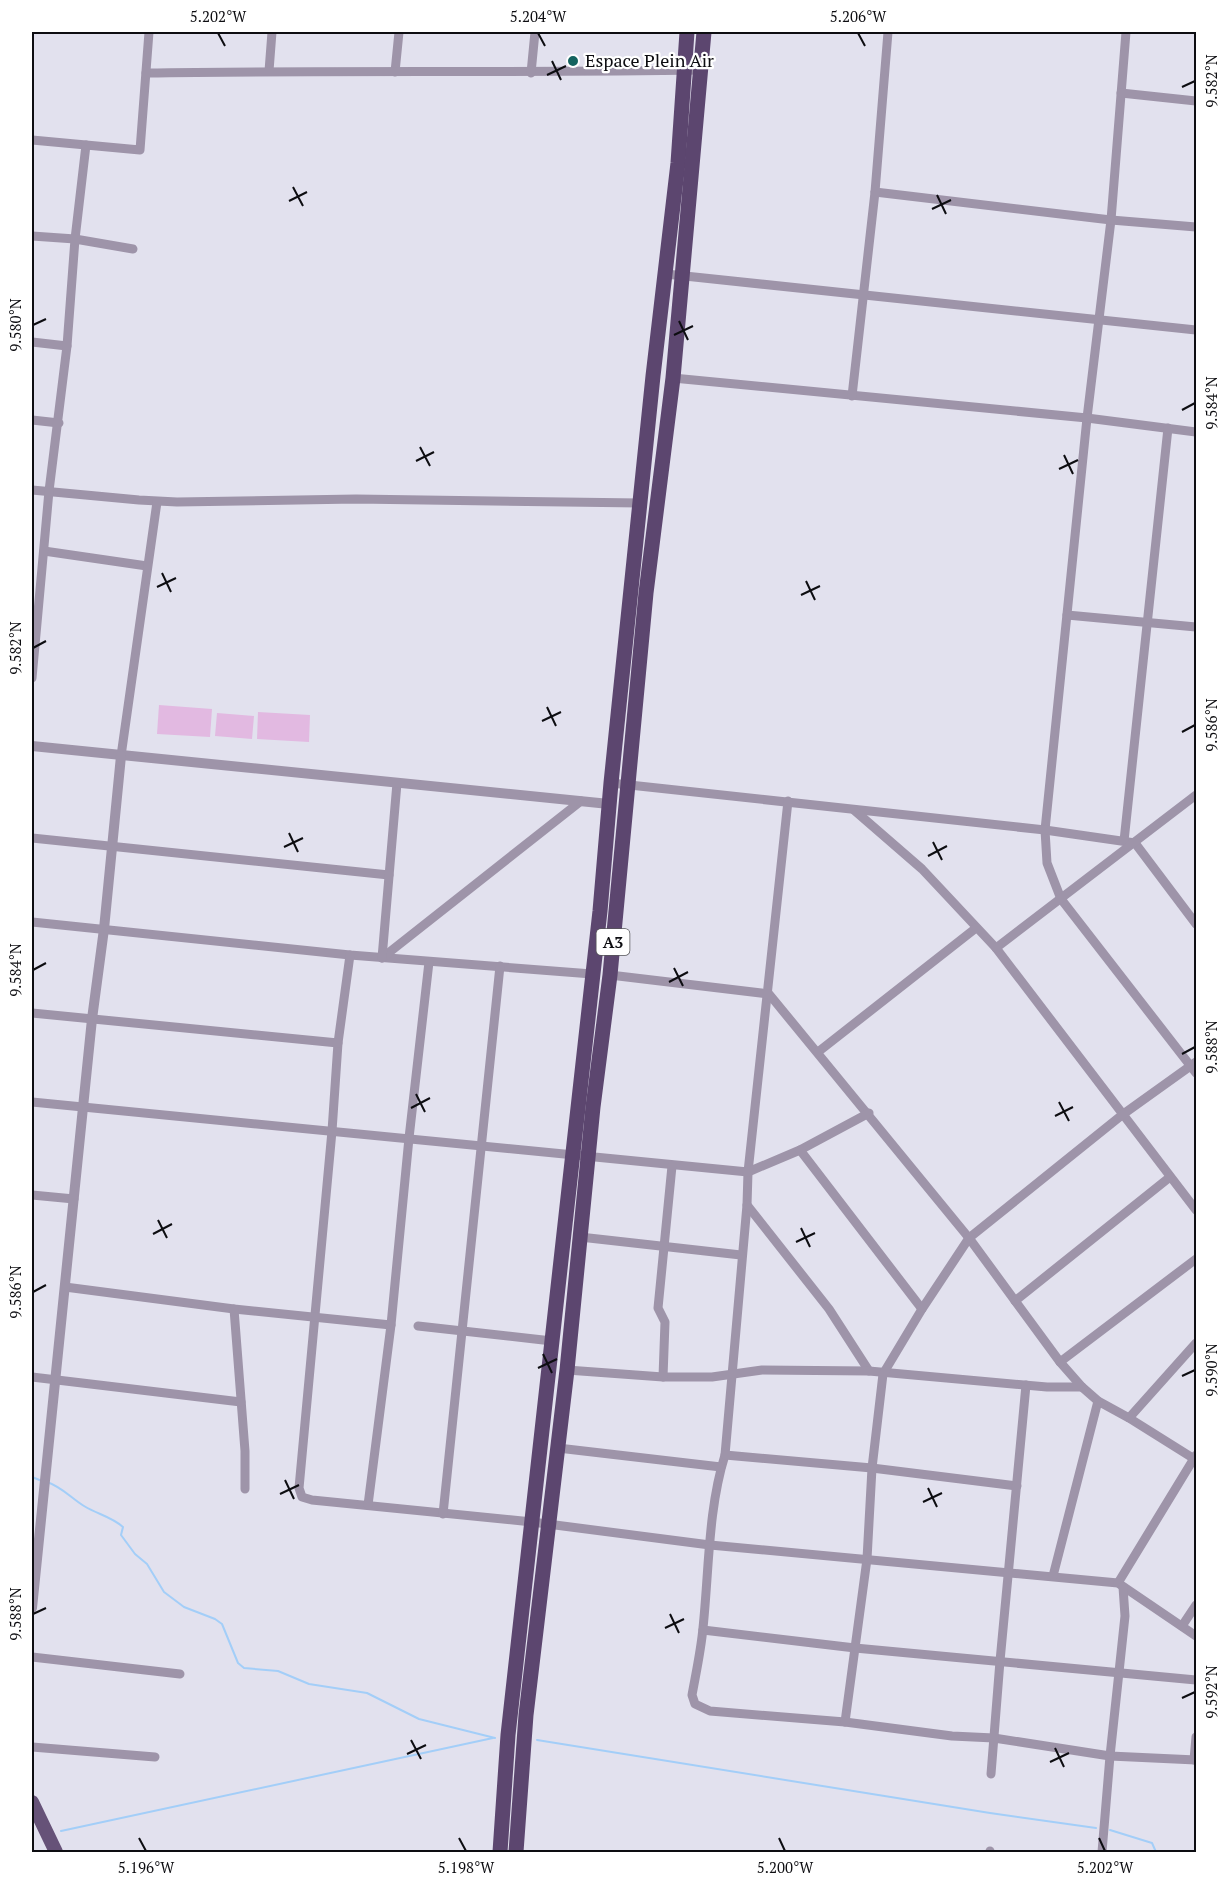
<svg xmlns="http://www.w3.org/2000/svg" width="1228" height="1884" font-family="'PT Serif',serif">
	<rect width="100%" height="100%" fill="#e2e1ee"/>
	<g fill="#e2b9e1">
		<path d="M159 705 212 709 210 737 157 734Z"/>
		<path d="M258 712 310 715 309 742 257 739Z"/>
		<path d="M217 713 254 716 252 739 215 736Z"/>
	</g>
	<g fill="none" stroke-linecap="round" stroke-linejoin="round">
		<g stroke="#a3cef8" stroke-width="2">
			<path d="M32 1477 42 1481"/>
			<path d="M47 1482C62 1487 71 1498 84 1506 97 1514 112 1517 123 1527L121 1535 135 1554 147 1564 164 1592 184 1607 215 1619 222 1624 238 1663 244 1668 278 1671 309 1684 367 1693 419 1719 495 1738"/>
			<path d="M537 1740 990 1813 1096 1828"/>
			<path d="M1110 1830 1152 1843 1156 1852"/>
			<path d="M61 1831 493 1738"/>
		</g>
		<g stroke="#9e94a9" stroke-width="9">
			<path d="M1126 32 1111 220 1087 418 1045 830 1047 863 1061 899 1196 1073"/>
			<path d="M269 71 272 32"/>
			<path d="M395 72 399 32"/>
			<path d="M146 73C331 70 516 73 701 70"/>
			<path d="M531 73 535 32"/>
			<path d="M1121 93 1196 101"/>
			<path d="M32 140 140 150 149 32"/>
			<path d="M875 192 1111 220 1196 227"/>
			<path d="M32 236 75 239 133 249"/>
			<path d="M666 274 1196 330"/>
			<path d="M32 342 67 346"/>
			<path d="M673 378 1087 418 1196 432"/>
			<path d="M852 396 875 192 888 32"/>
			<path d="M32 420 59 423"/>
			<path d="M32 490 139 500 177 502 356 499 640 503"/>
			<path d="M44 551 147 566"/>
			<path d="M1067 615 1196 627"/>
			<path d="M32 678 49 491 67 346 75 239 86 145"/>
			<path d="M121 756 157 502"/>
			<path d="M611 783 1045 830 1135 843 1196 924"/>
			<path d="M788 801 748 1172 747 1205 725 1455C708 1509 709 1571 703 1628 701 1650 696 1673 692 1695L695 1704 710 1711 845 1722 952 1736 994 1738 1110 1756 1196 1760"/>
			<path d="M854 810 922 869 996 948 1196 1210"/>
			<path d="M32 838 389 875"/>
			<path d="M1124 841 1168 428"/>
			<path d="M32 922 350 955 592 974"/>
			<path d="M996 948 1196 795"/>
			<path d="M350 955 338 1043 332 1131 299 1488 302 1497 312 1500 532 1522 710 1545 1118 1583 1196 1636"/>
			<path d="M382 958 581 801"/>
			<path d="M382 958 397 783"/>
			<path d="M610 975 769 994 969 1238 1060 1362 1082 1387 1098 1401 1129 1418 1196 1460"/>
			<path d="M32 1013 338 1043"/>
			<path d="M818 1052 976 928"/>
			<path d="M32 1102 748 1172 800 1150 869 1113"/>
			<path d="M800 1150 922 1309"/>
			<path d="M32 1195 74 1199"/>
			<path d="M747 1205 829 1309 869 1371"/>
			<path d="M580 1237 741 1255"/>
			<path d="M65 1287 234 1309 391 1325"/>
			<path d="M1015 1301 1170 1177"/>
			<path d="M234 1309 245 1451V1489"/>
			<path d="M418 1326 552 1341"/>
			<path d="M1060 1362 1196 1259"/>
			<path d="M567 1370 663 1377H712L762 1370 869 1371 1047 1387H1082"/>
			<path d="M32 1377 241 1402"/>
			<path d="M663 1377 665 1322 658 1308 672 1166"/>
			<path d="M1129 1418 1196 1343"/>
			<path d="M558 1448 721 1467"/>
			<path d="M725 1455 872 1468 1017 1486"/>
			<path d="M368 1505 391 1325 409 1138 429 962"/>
			<path d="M443 1514 500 966"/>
			<path d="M1053 1576 1098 1401"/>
			<path d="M1118 1583 1196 1455"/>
			<path d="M1182 1626 1196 1605"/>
			<path d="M703 1630 855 1648 1196 1680"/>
			<path d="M32 1657 180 1674"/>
			<path d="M845 1722 867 1559 872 1468 883 1374 922 1309 969 1238 1122 1115 1196 1062"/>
			<path d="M32 1747 155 1757"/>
			<path d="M1194 1760 1196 1737"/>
			<path d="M991 1774 1000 1661 1026 1385"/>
			<path d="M990 1852V1851"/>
			<path d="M1102 1852 1110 1756 1125 1616 1123 1587"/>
		</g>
		<g stroke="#9e94a9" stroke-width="10">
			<path d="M32 746 609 804"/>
			<path d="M32 1608 92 1019 104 929 121 756"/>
		</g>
		<path stroke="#665278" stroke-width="14" d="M32 1802 56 1852"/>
		<g stroke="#5c466f" stroke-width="15">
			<path d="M500 1852 508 1735 600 911 611 783 653 376 678 163 687 32"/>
			<path d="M516 1852 526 1715 567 1370 593 1107 610 975 646 593 673 378 704 32"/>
		</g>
	</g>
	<path fill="none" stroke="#0d0d11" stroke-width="2" d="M218 33 225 46M538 33 545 46M858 33 865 46M552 61 561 80M547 75 566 66M1182 87 1195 81M293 187 303 206M937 195 946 214M289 201 307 192M932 209 951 200M679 321 688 340M33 325 46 319M674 335 693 326M1182 410 1195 403M420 447 430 466M1064 455 1073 474M416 461 434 452M1059 469 1078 460M162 573 171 592M806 581 815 600M157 587 176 578M801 595 820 586M33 648 46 641M547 707 556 726M542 721 561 712M1182 732 1195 725M289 833 298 852M933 842 942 860M284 847 303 838M928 856 947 846M674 968 683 986M33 970 46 963M669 982 688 972M1182 1054 1195 1047M416 1094 425 1112M1059 1102 1069 1121M411 1108 430 1098M1055 1116 1073 1107M158 1220 167 1238M801 1228 810 1247M153 1234 172 1224M796 1242 815 1233M33 1292 46 1285M543 1354 552 1373M538 1368 557 1359M1182 1376 1195 1370M285 1480 294 1499M928 1488 937 1507M280 1494 299 1485M923 1502 942 1493M33 1614 46 1608M670 1614 679 1633M665 1628 684 1619M1182 1698 1195 1692M411 1740 421 1759M1055 1748 1064 1767M407 1754 426 1745M1050 1762 1069 1753M139 1838 146 1851M459 1838 466 1851M779 1838 785 1851M1099 1838 1105 1851"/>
	<circle fill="#14635f" stroke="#fff" stroke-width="2" cx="573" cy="61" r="6"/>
	<g text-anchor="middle" stroke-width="4.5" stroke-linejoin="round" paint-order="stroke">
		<rect fill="#fff" stroke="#565658" stroke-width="1.5" x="596.5" y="929" width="33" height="26" rx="4.5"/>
		<g font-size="16" font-weight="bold" fill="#0d0d11">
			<text x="613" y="948">A3</text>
		</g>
		<g font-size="18" fill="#0d0d11" stroke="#fff" text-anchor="start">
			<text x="585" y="67">Espace Plein Air</text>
		</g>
	</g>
	<rect width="1228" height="1884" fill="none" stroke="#ffffff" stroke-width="66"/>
	<rect x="33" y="33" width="1162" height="1818" fill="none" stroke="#0d0d11" stroke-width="2"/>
	<g font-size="15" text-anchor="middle" fill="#0d0d11">
		<text x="218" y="22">5.202°W</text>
		<text x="538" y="22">5.204°W</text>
		<text x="858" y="22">5.206°W</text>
		<text transform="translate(1212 81) rotate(-90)" y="5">9.582°N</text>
		<text transform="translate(16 325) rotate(-90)" y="5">9.580°N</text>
		<text transform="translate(1212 403) rotate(-90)" y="5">9.584°N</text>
		<text transform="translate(16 648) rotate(-90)" y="5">9.582°N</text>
		<text transform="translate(1212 725) rotate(-90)" y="5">9.586°N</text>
		<text transform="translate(16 970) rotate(-90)" y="5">9.584°N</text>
		<text transform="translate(1212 1047) rotate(-90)" y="5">9.588°N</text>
		<text transform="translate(16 1292) rotate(-90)" y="5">9.586°N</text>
		<text transform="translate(1212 1370) rotate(-90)" y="5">9.590°N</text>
		<text transform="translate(16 1614) rotate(-90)" y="5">9.588°N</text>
		<text transform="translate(1212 1692) rotate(-90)" y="5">9.592°N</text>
		<text x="146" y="1873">5.196°W</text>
		<text x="466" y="1873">5.198°W</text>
		<text x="785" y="1873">5.200°W</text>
		<text x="1105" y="1873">5.202°W</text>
	</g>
</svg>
